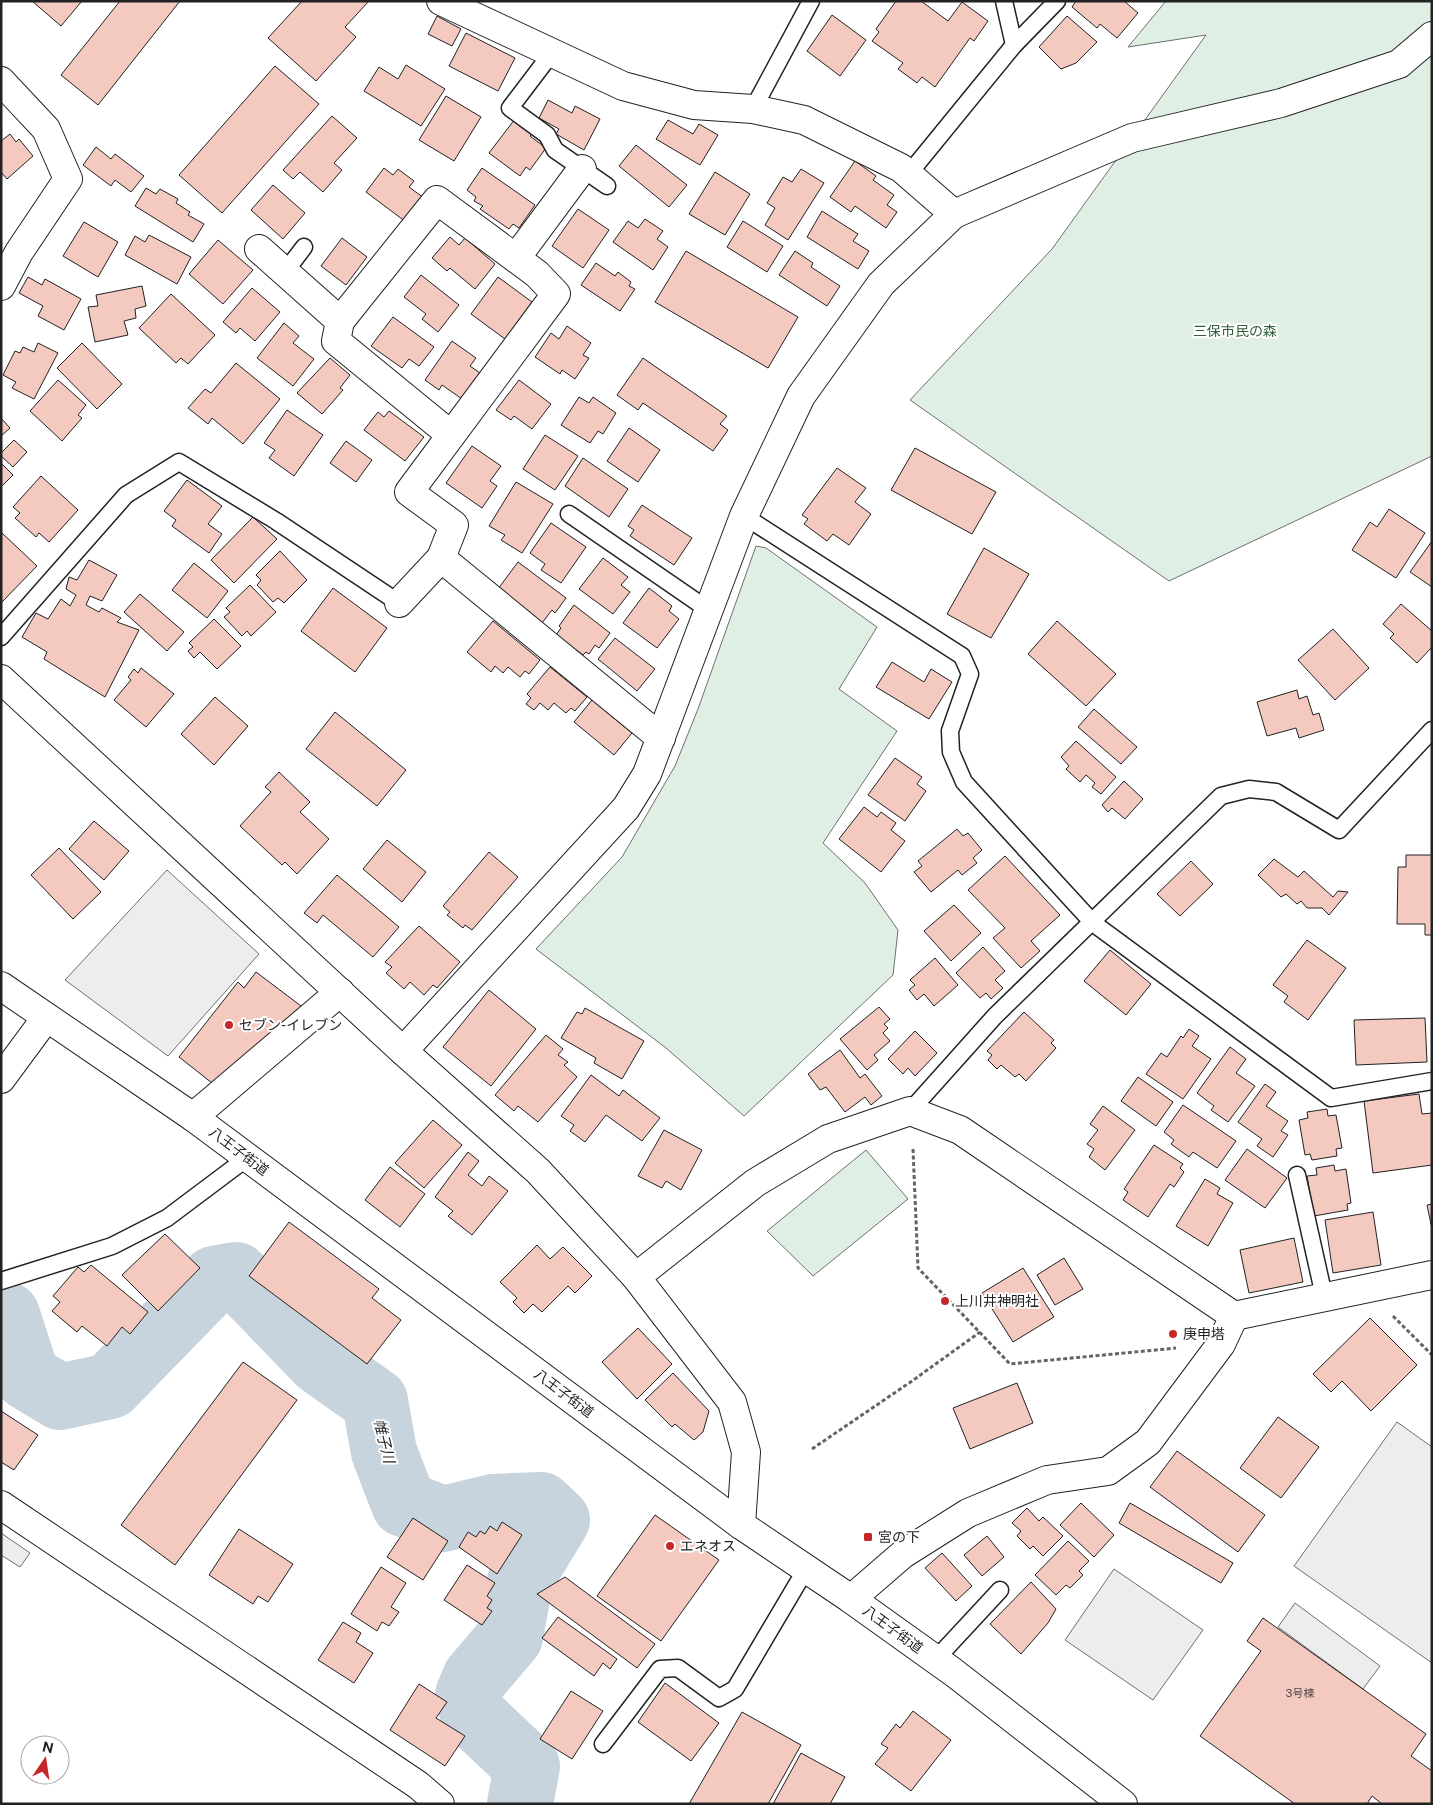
<svg xmlns="http://www.w3.org/2000/svg" width="1433" height="1805" font-family="'Public Sans','Noto Sans JP',sans-serif">
	<rect width="100%" height="100%" fill="#fff"/>
	<g fill="#e0efe3" stroke="#6f6f6f">
		<path d="M1166 1H1432V456L1169 581 910 400 1052 249 1206 35 1128 47Z"/>
		<path d="M756 546 766 548 877 627 839 689 897 731 823 843 865 883 898 930 893 975 744 1116 666 1048 536 949 622 857 675 766 698 709Z"/>
		<path d="M866 1150 908 1199 813 1276 767 1231Z"/>
	</g>
	<g fill="#ededed" stroke="#6f6f6f">
		<path d="M167 870 259 954 168 1056 65 980Z"/>
		<path d="M1397 1422 1432 1447V1663L1294 1566Z"/>
		<path d="M1 1533 30 1553 20 1567 1 1555Z"/>
		<path d="M1114 1569 1203 1630 1153 1700 1065 1640Z"/>
		<path d="M1295 1603 1380 1666 1363 1689 1278 1627Z"/>
	</g>
	<g fill="none" stroke-linecap="round" stroke-linejoin="round">
		<path stroke="#c7d3dd" stroke-width="66" d="M1 1312 7 1315 27 1377 60 1397 110 1386 214 1279 236 1275 320 1362 375 1401 384 1452 404 1504 443 1519 493 1507 541 1505 557 1520 520 1581 510 1637 475 1678 468 1695 473 1715 527 1766 520 1804"/>
	</g>
	<g fill="#f3c9c0" stroke="#222">
		<path d="M32 1H82L61 26Z"/>
		<path d="M120 1H180L98 105 61 75Z"/>
		<path d="M302 1H369L345 27 356 37 316 81 268 38Z"/>
		<path d="M896 1H921L948 21 962 2 988 21 974 41 970 38 935 87 922 77 917 83 898 69 903 63 872 41 879 32 876 29Z"/>
		<path d="M1076 1H1124L1138 13 1117 38 1100 24 1097 28 1072 7Z"/>
		<path d="M832 15 866 40 840 76 807 51Z"/>
		<path d="M437 16 461 29 452 46 428 34Z"/>
		<path d="M1067 16 1097 42 1076 63 1061 69 1039 47Z"/>
		<path d="M466 33 515 58 498 91 449 66Z"/>
		<path d="M406 65 445 89 421 126 364 91 379 67 398 79Z"/>
		<path d="M275 66 319 104 222 213 179 175Z"/>
		<path d="M446 96 481 117 454 161 419 140Z"/>
		<path d="M548 100 572 113 575 106 600 119 584 150 556 134 559 129 539 118Z"/>
		<path d="M332 116 357 138 334 163 342 170 323 192 300 172 293 179 283 170Z"/>
		<path d="M515 119 533 133 530 136 546 148 530 170 526 167 520 176 489 153Z"/>
		<path d="M668 120 693 134 699 124 718 135 700 165 656 139Z"/>
		<path d="M10 134 16 142 19 139 33 156 7 179 1 172V141Z"/>
		<path d="M636 145 687 185 669 207 619 166Z"/>
		<path d="M96 147 111 159 115 154 144 176 131 192 115 180 111 186 83 165Z"/>
		<path d="M855 161 876 176 873 180 894 195 887 205 897 212 886 228 855 206 851 212 830 197Z"/>
		<path d="M384 168 393 175 398 169 414 181 409 187 424 198 406 222 366 192Z"/>
		<path d="M482 168 535 205 519 228 513 224 509 229 480 209 483 206 474 201 476 197 467 190Z"/>
		<path d="M801 169 824 183 788 240 765 225 775 208 767 203 783 177 792 182Z"/>
		<path d="M715 172 750 194 725 235 689 214Z"/>
		<path d="M273 185 305 213 283 239 251 210Z"/>
		<path d="M146 188 156 194 160 189 178 199 176 203 190 212 188 215 204 224 193 242 135 206Z"/>
		<path d="M578 209 609 230 583 268 552 246Z"/>
		<path d="M822 211 858 234 853 241 869 251 858 269 807 237Z"/>
		<path d="M645 219 663 231 657 239 668 247 653 270 613 242 628 221 638 228Z"/>
		<path d="M743 221 783 246 767 272 727 247Z"/>
		<path d="M84 222 118 242 98 277 63 256Z"/>
		<path d="M149 235 191 257 177 284 125 255 135 236 145 242Z"/>
		<path d="M450 237 459 245 465 238 495 264 475 289 450 268 447 271 432 258Z"/>
		<path d="M342 238 367 257 346 285 321 266Z"/>
		<path d="M218 240 253 270 223 304 189 274Z"/>
		<path d="M686 251 798 317 768 368 655 302Z"/>
		<path d="M795 251 813 263 811 267 840 286 827 306 779 275Z"/>
		<path d="M596 263 615 276 618 272 631 282 629 286 635 289 620 311 581 285Z"/>
		<path d="M421 275 459 305 438 332 422 319 426 314 404 297Z"/>
		<path d="M28 277 42 285 45 279 81 299 64 330 38 316 43 306 19 293Z"/>
		<path d="M498 277 532 302 505 339 471 314Z"/>
		<path d="M142 286 146 306 135 309 136 318 124 321 128 335 95 342 88 307 98 306 96 295Z"/>
		<path d="M252 288 280 312 255 341 240 328 236 333 223 322Z"/>
		<path d="M171 294 215 335 188 364 181 358 176 363 139 328Z"/>
		<path d="M393 317 434 347 419 366 409 359 402 368 371 346Z"/>
		<path d="M284 323 299 336 293 343 314 359 293 386 257 358Z"/>
		<path d="M567 326 591 343 583 355 589 358 575 379 562 370 560 374 535 357 551 333 559 339Z"/>
		<path d="M452 341 476 358 470 366 480 373 462 399 442 385 439 390 425 380Z"/>
		<path d="M38 343 58 353 34 399 12 388 16 382 3 375 15 351 20 353 23 347 34 352Z"/>
		<path d="M82 343 122 384 97 409 57 368Z"/>
		<path d="M330 358 350 375 340 388 343 390 322 414 297 393Z"/>
		<path d="M643 358 727 416 720 424 728 430 713 451 643 403 638 410 617 395Z"/>
		<path d="M236 363 280 399 243 444 212 418 208 424 188 408 205 389 211 393Z"/>
		<path d="M58 380 86 405 78 415 82 418 62 441 30 411Z"/>
		<path d="M519 380 551 404 532 429 514 416 511 420 496 410Z"/>
		<path d="M579 397 589 403 593 397 616 413 603 434 598 431 590 443 561 425Z"/>
		<path d="M287 410 323 435 294 476 269 458 275 450 264 443Z"/>
		<path d="M389 411 424 437 405 461 364 430 378 412 384 417Z"/>
		<path d="M1 418 10 428 1 436Z"/>
		<path d="M629 428 660 450 638 482 607 461Z"/>
		<path d="M545 435 578 456 555 490 523 469Z"/>
		<path d="M14 440 27 452 13 467 1 456V453Z"/>
		<path d="M346 441 372 460 356 482 330 463Z"/>
		<path d="M472 446 501 466 490 481 497 486 482 508 446 483Z"/>
		<path d="M915 448 996 492 972 534 891 490Z"/>
		<path d="M583 458 628 489 609 517 565 486Z"/>
		<path d="M1 463 13 475 1 487Z"/>
		<path d="M837 468 866 488 855 502 871 514 849 545 833 534 827 541 804 524 808 519 802 515Z"/>
		<path d="M41 476 78 510 49 542 39 533 36 537 15 518 20 513 13 507Z"/>
		<path d="M187 480 222 506 208 524 222 534 209 553 172 526 176 520 164 511Z"/>
		<path d="M516 482 553 504 522 553 501 540 505 535 489 526Z"/>
		<path d="M642 505 692 538 674 565 630 536 634 530 628 526Z"/>
		<path d="M1389 509 1425 533 1396 578 1352 550 1370 522 1377 527Z"/>
		<path d="M253 517 277 539 234 583 211 560Z"/>
		<path d="M551 523 586 547 561 583 541 570 545 564 530 553Z"/>
		<path d="M2 533 37 566 1 603V534Z"/>
		<path d="M1432 541V587L1410 572Z"/>
		<path d="M984 548 1029 574 991 638 947 614Z"/>
		<path d="M280 551 307 580 284 603 278 598 273 602 257 585 261 580 256 575Z"/>
		<path d="M603 558 628 577 621 585 630 592 613 614 579 589Z"/>
		<path d="M89 560 117 575 102 601 90 596 86 605 99 612 102 608 121 618 117 622 139 630 105 697 44 659 47 652 22 637 36 613 48 619 61 599 70 606 76 595 66 589 69 577 77 580Z"/>
		<path d="M518 562 566 598 555 613 552 610 542 623 498 589Z"/>
		<path d="M194 563 228 591 207 618 172 590Z"/>
		<path d="M250 585 276 612 251 636 247 631 242 636 224 617 230 612 226 608Z"/>
		<path d="M333 588 387 628 355 672 301 631Z"/>
		<path d="M649 588 672 606 669 611 679 619 657 648 623 623Z"/>
		<path d="M140 594 184 632 167 651 124 612Z"/>
		<path d="M1401 604 1432 631V647L1417 663 1390 638 1394 634 1383 624Z"/>
		<path d="M574 605 610 633 599 648 595 645 589 654 586 652 583 655 556 635 561 628 559 626Z"/>
		<path d="M214 619 241 646 217 669 200 652 194 658 188 651 193 647 189 643Z"/>
		<path d="M493 621 540 660 529 674 525 671 520 677 508 667 503 673 495 666 491 672 467 652Z"/>
		<path d="M1057 621 1116 674 1086 706 1028 654Z"/>
		<path d="M1333 629 1369 668 1335 700 1298 660Z"/>
		<path d="M615 638 655 669 637 691 598 659Z"/>
		<path d="M892 662 924 682 931 669 952 682 929 719 876 687Z"/>
		<path d="M550 667 587 697 575 711 571 708 566 713 554 703 548 710 540 703 534 710 526 704 531 698 527 694Z"/>
		<path d="M141 668 174 694 146 727 114 700 131 680 128 677 134 669 138 673Z"/>
		<path d="M1297 690 1299 699 1307 696 1313 715 1319 713 1324 730 1299 738 1296 728 1267 736 1257 702Z"/>
		<path d="M215 697 248 726 214 765 181 734Z"/>
		<path d="M592 700 632 733 614 755 574 722Z"/>
		<path d="M1094 709 1137 747 1121 764 1078 727Z"/>
		<path d="M335 712 406 770 377 806 306 749Z"/>
		<path d="M1076 741 1116 777 1101 794 1092 787 1095 783 1086 775 1080 782 1066 769 1069 766 1061 757Z"/>
		<path d="M895 758 922 777 917 784 926 791 905 821 868 795Z"/>
		<path d="M279 772 310 802 300 812 329 839 297 874 285 862 282 865 240 826 271 792 265 787Z"/>
		<path d="M1124 781 1143 799 1125 819 1112 808 1108 812 1102 805Z"/>
		<path d="M864 807 877 817 881 812 896 823 891 830 905 841 881 872 839 839Z"/>
		<path d="M94 821 129 851 104 880 69 849Z"/>
		<path d="M957 829 963 836 968 833 982 850 973 858 977 863 962 875 958 870 931 892 914 872 922 866 918 861Z"/>
		<path d="M387 840 426 872 402 902 363 869Z"/>
		<path d="M59 848 101 892 73 919 31 875Z"/>
		<path d="M489 852 518 877 472 930 465 925 463 928 447 915 450 912 443 906Z"/>
		<path d="M1406 855H1432V935H1425V924H1397L1398 867H1406Z"/>
		<path d="M1005 856 1060 915 1031 941 1040 951 1021 968 993 938 1005 928 968 890Z"/>
		<path d="M1274 859 1298 877 1304 871 1333 897 1338 891 1348 892 1329 915 1322 908H1307L1301 901 1297 904 1286 894 1281 897 1258 875Z"/>
		<path d="M1191 861 1213 884 1180 916 1157 894Z"/>
		<path d="M337 875 399 927 373 957 323 915 317 923 304 913Z"/>
		<path d="M954 905 981 933 951 961 924 931Z"/>
		<path d="M419 926 460 962 437 988 433 985 424 995 410 982 404 989 386 973 392 967 385 962Z"/>
		<path d="M1307 940 1346 968 1308 1020 1284 1002 1288 996 1273 985Z"/>
		<path d="M983 947 1005 971 995 980 1003 988 991 999 986 993 980 998 956 973Z"/>
		<path d="M1110 950 1151 984 1126 1015 1084 981Z"/>
		<path d="M935 958 958 985 934 1006 924 994 917 1000 909 990 915 985 910 980Z"/>
		<path d="M256 972 305 1009 212 1083 179 1057 238 982 244 988Z"/>
		<path d="M489 990 536 1029 491 1086 443 1047Z"/>
		<path d="M879 1007 890 1019 884 1024 888 1028 883 1033 890 1041 874 1055 878 1060 867 1070 840 1039Z"/>
		<path d="M585 1008 644 1041 622 1079 594 1063 596 1058 561 1038 577 1012 582 1014Z"/>
		<path d="M1024 1012 1054 1040 1051 1043 1056 1048 1026 1081 1019 1074 1015 1077 1001 1065 997 1069 988 1060 992 1055 987 1051Z"/>
		<path d="M1425 1018 1427 1062 1356 1065 1354 1020Z"/>
		<path d="M1189 1029 1199 1036 1192 1046 1211 1059 1183 1099 1146 1074 1161 1053 1167 1057 1181 1036 1183 1038Z"/>
		<path d="M915 1031 937 1053 915 1076 908 1068 903 1074 888 1059Z"/>
		<path d="M546 1035 563 1049 558 1055 568 1062 564 1065 577 1077 538 1122 518 1106 514 1111 495 1095Z"/>
		<path d="M1230 1047 1246 1059 1236 1073 1255 1086 1228 1122 1211 1110 1214 1106 1197 1093Z"/>
		<path d="M840 1050 860 1078 865 1074 882 1096 871 1105 865 1097 845 1112 826 1087 820 1090 808 1074Z"/>
		<path d="M591 1075 619 1096 623 1090 660 1118 642 1141 606 1115 585 1142 570 1131 574 1125 561 1116Z"/>
		<path d="M1138 1077 1173 1102 1156 1126 1121 1101Z"/>
		<path d="M1265 1084 1276 1092 1266 1106 1288 1121 1281 1131 1288 1135 1273 1157 1257 1146 1262 1139 1238 1122Z"/>
		<path d="M1419 1094 1422 1114 1432 1113V1165L1373 1173 1364 1101Z"/>
		<path d="M1183 1105 1236 1141 1217 1168 1193 1152 1189 1157 1171 1144 1174 1140 1164 1132Z"/>
		<path d="M1103 1106 1135 1130 1105 1170 1089 1157 1094 1149 1087 1144 1098 1130 1090 1124Z"/>
		<path d="M1327 1109 1328 1116 1336 1115 1342 1148 1336 1149 1337 1156 1312 1160 1310 1154 1305 1155 1299 1120 1308 1118 1307 1112Z"/>
		<path d="M433 1120 462 1145 424 1188 395 1163Z"/>
		<path d="M664 1130 702 1150 681 1190 666 1181 662 1188 638 1176Z"/>
		<path d="M1154 1145 1183 1164 1180 1168 1184 1172 1174 1187 1170 1184 1148 1217 1123 1200 1128 1192 1124 1189Z"/>
		<path d="M1247 1149 1287 1178 1265 1208 1225 1180Z"/>
		<path d="M468 1152 479 1161 468 1175 482 1186 489 1176 508 1191 472 1235 448 1216 453 1211 435 1197Z"/>
		<path d="M1334 1165 1335 1171 1346 1169 1351 1203 1347 1204 1348 1210 1314 1216 1307 1176 1317 1175 1316 1168Z"/>
		<path d="M390 1167 425 1194 400 1227 365 1200Z"/>
		<path d="M1205 1179 1220 1188 1217 1194 1233 1203 1208 1246 1176 1226Z"/>
		<path d="M1432 1204V1229L1427 1205Z"/>
		<path d="M1373 1212 1381 1265 1333 1273 1325 1220Z"/>
		<path d="M289 1222 379 1289 372 1298 401 1320 367 1364 249 1276Z"/>
		<path d="M165 1234 200 1268 158 1311 122 1275Z"/>
		<path d="M1294 1238 1303 1282 1249 1293 1240 1250Z"/>
		<path d="M537 1245 550 1259 563 1247 592 1276 575 1293 568 1286 542 1312 533 1304 524 1313 513 1302 517 1298 500 1282Z"/>
		<path d="M1064 1258 1083 1289 1055 1305 1037 1275Z"/>
		<path d="M91 1265 148 1312 130 1334 122 1327 107 1346 82 1326 77 1332 52 1311 60 1302 53 1296 78 1267 84 1272Z"/>
		<path d="M1023 1268 1054 1317 1013 1342 982 1293Z"/>
		<path d="M1370 1318 1417 1365 1371 1411 1342 1381 1331 1392 1313 1374Z"/>
		<path d="M638 1328 672 1364 637 1399 602 1362Z"/>
		<path d="M243 1362 297 1400 175 1565 121 1525Z"/>
		<path d="M673 1373 709 1411 703 1432 694 1440 675 1424 672 1427 645 1400Z"/>
		<path d="M1017 1383 1033 1423 970 1449 953 1408Z"/>
		<path d="M1 1411 38 1435 14 1470 1 1462Z"/>
		<path d="M1278 1417 1319 1447 1281 1498 1240 1468Z"/>
		<path d="M1177 1451 1265 1515 1238 1552 1150 1487Z"/>
		<path d="M1081 1503 1114 1535 1094 1557 1060 1525Z"/>
		<path d="M1130 1503 1233 1563 1221 1583 1119 1523Z"/>
		<path d="M1027 1508 1039 1521 1043 1517 1063 1536 1043 1556 1033 1546 1030 1549 1017 1536 1021 1531 1012 1523Z"/>
		<path d="M655 1515 719 1560 661 1641 597 1596Z"/>
		<path d="M413 1518 448 1541 423 1580 387 1557Z"/>
		<path d="M502 1522 522 1535 497 1574 459 1547 468 1532 476 1537 480 1531 485 1534 490 1526 497 1531Z"/>
		<path d="M239 1529 293 1564 268 1602 258 1596 253 1604 209 1575Z"/>
		<path d="M987 1536 1004 1557 982 1576 964 1555Z"/>
		<path d="M1068 1541 1089 1561 1079 1571 1083 1575 1070 1588 1066 1585 1056 1595 1035 1575Z"/>
		<path d="M942 1553 972 1586 956 1601 925 1568Z"/>
		<path d="M467 1565 495 1583 487 1596 492 1600 487 1608 492 1611 482 1625 444 1600Z"/>
		<path d="M381 1567 406 1583 391 1607 399 1612 389 1626 382 1622 377 1631 351 1614Z"/>
		<path d="M565 1577 655 1644 637 1668 537 1594Z"/>
		<path d="M1031 1582 1056 1609 1048 1623 1021 1654 990 1624Z"/>
		<path d="M558 1617 617 1659 610 1669 603 1663 594 1676 542 1638Z"/>
		<path d="M1263 1618 1426 1734 1411 1756 1432 1771V1804H1382L1372 1796 1367 1804H1295L1200 1736 1261 1651 1247 1641Z"/>
		<path d="M343 1622 361 1633 356 1642 373 1653 354 1683 318 1660Z"/>
		<path d="M665 1683 719 1723 691 1761 638 1722Z"/>
		<path d="M419 1684 447 1702 436 1718 465 1736 445 1766 390 1730Z"/>
		<path d="M571 1691 603 1711 572 1759 540 1739Z"/>
		<path d="M913 1711 951 1740 911 1791 875 1764 888 1748 881 1744 896 1724 900 1728Z"/>
		<path d="M742 1712 801 1745 768 1804H689Z"/>
		<path d="M801 1753 845 1777 830 1804H773Z"/>
	</g>
	<g fill="none" stroke-linecap="round" stroke-linejoin="round">
		<defs>
			<g id="lane">
				<path d="M1004 1 1014 45"/>
				<path d="M551 54 510 108 547 135 555 150 607 186"/>
				<path d="M753 109 811 1"/>
				<path d="M907 176 1014 45 1057 1"/>
				<path d="M285 272 304 247"/>
				<path d="M569 514 710 611"/>
				<path d="M744 516 962 656 970 674 950 731 951 752 964 782 1093 923 1331 1098 1432 1081"/>
				<path d="M1 637 126 495 179 462 276 521 399 603"/>
				<path d="M910 1111 995 1016 1221 796 1249 789 1276 792 1339 830 1432 730"/>
				<path d="M1297 1175 1324 1296"/>
				<path d="M1 1281 112 1246 167 1218 247 1158"/>
				<path d="M935 1660 1000 1590"/>
				<path d="M603 1744 660 1669 678 1668 719 1698 735 1689 806 1569"/>
			</g>
			<g id="street">
				<path d="M441 1 623 86 694 105 753 109 804 120 901 168 954 214"/>
				<path d="M1 81 46 129 68 179 19 252 1 286"/>
				<path d="M259 249 340 321 336 341 451 435"/>
				<path d="M516 258 582 169"/>
				<path d="M340 321 437 200 537 274 556 294 409 492 454 525 441 558 399 603"/>
				<path d="M441 558 661 738"/>
				<path d="M403 1051 626 808 647 774 744 516 801 396 881 284 954 214 1132 138 1281 103 1399 64 1432 36"/>
				<path d="M193 1117 340 992"/>
				<path d="M636 1277 755 1183 828 1139 910 1111 960 1130 1234 1316 1432 1275"/>
				<path d="M1 1505 418 1785 440 1804"/>
				<path d="M851 1599 903 1554 968 1513 1047 1480 1108 1471 1148 1442 1221 1344 1234 1316"/>
			</g>
			<g id="secondary">
				<path d="M1 679 403 1051 538 1171 636 1277 732 1402 746 1452 741 1525"/>
				<path d="M1 1079 46 1018"/>
			</g>
			<path id="highway" d="M1 986 193 1117 741 1525 851 1599 953 1672 1123 1804"/>
		</defs>
		<use href="#lane" stroke="#222" stroke-width="19"/>
		<use href="#street" stroke="#222" stroke-width="30"/>
		<use href="#secondary" stroke="#222" stroke-width="30"/>
		<use href="#highway" stroke="#222" stroke-width="30"/>
		<g stroke="#646464" stroke-width="3" stroke-dasharray="4 2.5" stroke-linecap="butt">
			<path d="M913 1149 918 1268 1010 1364 1176 1348"/>
			<path d="M1393 1316 1432 1355"/>
			<path d="M812 1449 912 1381 980 1332"/>
		</g>
		<use href="#lane" stroke="#fff" stroke-width="16"/>
		<use href="#street" stroke="#fff" stroke-width="28"/>
		<use href="#secondary" stroke="#fff" stroke-width="28"/>
		<use href="#highway" stroke="#fff" stroke-width="28"/>
	</g>
	<g fill="#c62828" stroke="#fff" stroke-width="2">
		<circle cx="229" cy="1025" r="5"/>
		<circle cx="945" cy="1301" r="5"/>
		<circle cx="1173" cy="1334" r="5"/>
		<rect x="863" y="1532" width="10" height="10" rx="2.5"/>
		<circle cx="670" cy="1546" r="5"/>
	</g>
	<g text-anchor="middle" stroke-width="4" stroke-linejoin="round" paint-order="stroke">
		<g font-size="11" fill="#564c4a">
			<text x="1300" y="1697">3号棟</text>
		</g>
		<g font-size="14" fill="#2f5e38" stroke="#fff">
			<text x="1235" y="336">三保市民の森</text>
		</g>
		<g font-size="14" fill="#222" stroke="#fff" text-anchor="start">
			<text x="239" y="1030">セブン-イレブン</text>
			<text x="955" y="1306">上川井神明社</text>
			<text x="1183" y="1339">庚申塔</text>
			<text x="878" y="1542">宮の下</text>
			<text x="680" y="1551">エネオス</text>
		</g>
		<g font-size="14" fill="#222" stroke="#fff">
			<text transform="translate(239 1151) rotate(37)" y="5">八王子街道</text>
			<text transform="translate(564 1393) rotate(37)" y="5">八王子街道</text>
			<text transform="translate(893 1629) rotate(36)" y="5">八王子街道</text>
		</g>
		<g font-size="15" font-style="italic" fill="#222" stroke="#fff">
			<text transform="translate(384 1441) rotate(76)" y="5">帷子川</text>
		</g>
	</g>
	<rect width="1433" height="1805" fill="none" stroke="#222222" stroke-width="5"/>
	<g transform="translate(45 1760) rotate(13)"><circle r="24" fill="#ffffff" stroke="#a7a7a7"/>
	<path d="M0-4L9 19L0 12L-9 19Z" fill="#c62828"/>
	<text y="-8" font-size="14" font-weight="bold" text-anchor="middle" fill="#222222">N</text>
	</g>
</svg>
